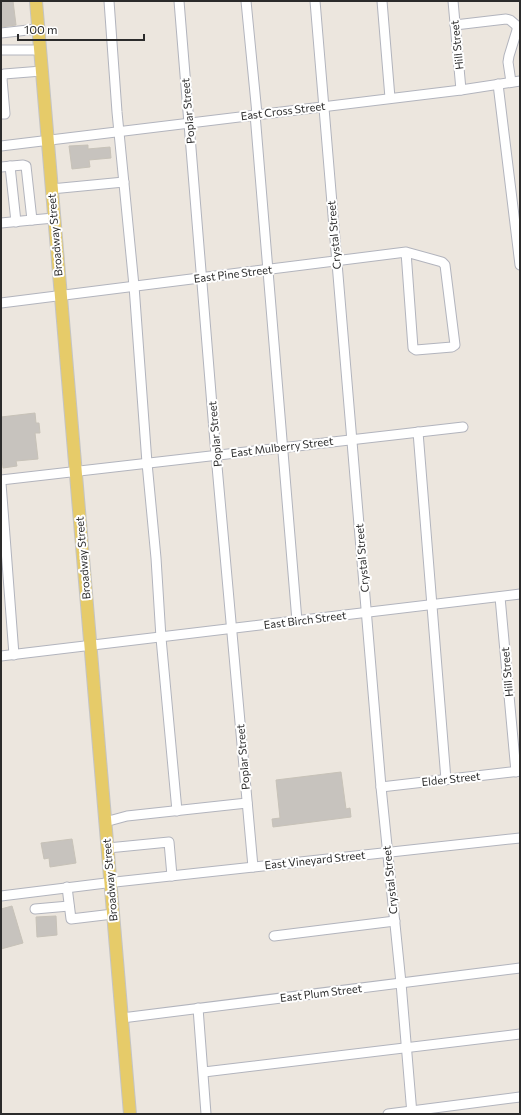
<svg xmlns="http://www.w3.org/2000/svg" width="521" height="1115" font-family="Commissioner,sans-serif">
	<rect width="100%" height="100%" fill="#ece6de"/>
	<g fill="#c7c3be" stroke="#c7c2b8">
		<path d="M1 1H13L16 25 1 27Z"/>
		<path d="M88 145V149L110 147 111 158 89 160 90 167 72 169 69 146Z"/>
		<path d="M35 413 36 423H39L40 433H35L38 459 16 461 17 466 3 468 1 450V417Z"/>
		<path d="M341 772 346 809 350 808 351 817 273 827 272 819 280 818 276 780Z"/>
		<path d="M72 839 76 863 50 867 49 858 44 859 41 843Z"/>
		<path d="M12 906 23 943 1 949V909Z"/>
		<path d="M56 916 57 935 37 937 36 917Z"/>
	</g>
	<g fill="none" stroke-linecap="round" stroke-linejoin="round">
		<defs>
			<g id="minor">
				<path d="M109 1 117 112 134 286 147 463 156 558 161 638 177 811"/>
				<path d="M179 1 216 455 253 867"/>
				<path d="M246 1 257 114"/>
				<path d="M315 1 381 787 401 983 412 1114"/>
				<path d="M382 1 390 98"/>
				<path d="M453 1 461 90"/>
				<path d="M455 25 506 19 510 20 517 26V30L509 56 508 62 511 82"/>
				<path d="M1 33 37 29"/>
				<path d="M1 50H40"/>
				<path d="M498 84 520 265"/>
				<path d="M1 114H5L2 79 4 74 42 71"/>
				<path d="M255 114 297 621"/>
				<path d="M1 146 461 90 520 81"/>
				<path d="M10 166 16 222"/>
				<path d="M1 167 23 165 26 166 32 220 1 223"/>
				<path d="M51 189 124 182"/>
				<path d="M32 220 54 218"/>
				<path d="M1 303 406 252 442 262 445 265 455 345 452 347 416 350 413 348 406 252"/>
				<path d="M418 432 446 780"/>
				<path d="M1 480 463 427"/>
				<path d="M1 483 14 655"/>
				<path d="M500 597 516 772"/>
				<path d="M1 656 520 594"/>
				<path d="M381 787 520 771"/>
				<path d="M105 822 127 816 247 803"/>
				<path d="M108 848 169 842 172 876"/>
				<path d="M67 887 71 919 113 914"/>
				<path d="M1 896 106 883 520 838"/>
				<path d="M35 909 69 906"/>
				<path d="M274 936 395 921"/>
				<path d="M198 1008 206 1114"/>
				<path d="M122 1018 520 968"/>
				<path d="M204 1072 520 1034"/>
				<path d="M388 1114 520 1097"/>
			</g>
			<path id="major" d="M36 1 130 1114"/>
		</defs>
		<use href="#minor" stroke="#b2b4bd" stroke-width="11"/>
		<use href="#major" stroke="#c4c4c4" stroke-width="14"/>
		<use href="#minor" stroke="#fff" stroke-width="9"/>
		<use href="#major" stroke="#e6cb69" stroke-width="12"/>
	</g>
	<g text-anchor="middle" stroke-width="4" stroke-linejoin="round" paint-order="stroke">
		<g font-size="11" fill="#2b2b2b" stroke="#fff">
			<text transform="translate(457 45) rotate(-96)" y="4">Hill Street</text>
			<text transform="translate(188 111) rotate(-95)" y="4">Poplar Street</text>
			<text transform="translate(283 111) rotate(-7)" y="4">East Cross Street</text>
			<text transform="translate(55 235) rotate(-95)" y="4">Broadway Street</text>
			<text transform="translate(334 235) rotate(-95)" y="4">Crystal Street</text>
			<text transform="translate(233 274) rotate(-7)" y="4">East Pine Street</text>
			<text transform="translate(215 434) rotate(-95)" y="4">Poplar Street</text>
			<text transform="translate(282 447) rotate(-7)" y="4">East Mulberry Street</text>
			<text transform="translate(83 558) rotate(-95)" y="4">Broadway Street</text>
			<text transform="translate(362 558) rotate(-95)" y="4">Crystal Street</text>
			<text transform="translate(305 620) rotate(-7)" y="4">East Birch Street</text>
			<text transform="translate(507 672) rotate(-95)" y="4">Hill Street</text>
			<text transform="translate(243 757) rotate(-95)" y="4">Poplar Street</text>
			<text transform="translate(451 779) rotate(-6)" y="4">Elder Street</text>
			<text transform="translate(315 860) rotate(-6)" y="4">East Vineyard Street</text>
			<text transform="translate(110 880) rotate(-95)" y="4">Broadway Street</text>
			<text transform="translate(390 880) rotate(-96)" y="4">Crystal Street</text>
			<text transform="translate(321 993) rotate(-7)" y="4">East Plum Street</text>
		</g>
	</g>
	<rect width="521" height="1115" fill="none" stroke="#2b2b2b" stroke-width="4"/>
	<path d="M18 34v6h126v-6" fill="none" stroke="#2b2b2b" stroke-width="2"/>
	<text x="24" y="34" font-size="12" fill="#2b2b2b" stroke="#ffffff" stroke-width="3" paint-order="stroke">100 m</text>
</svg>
